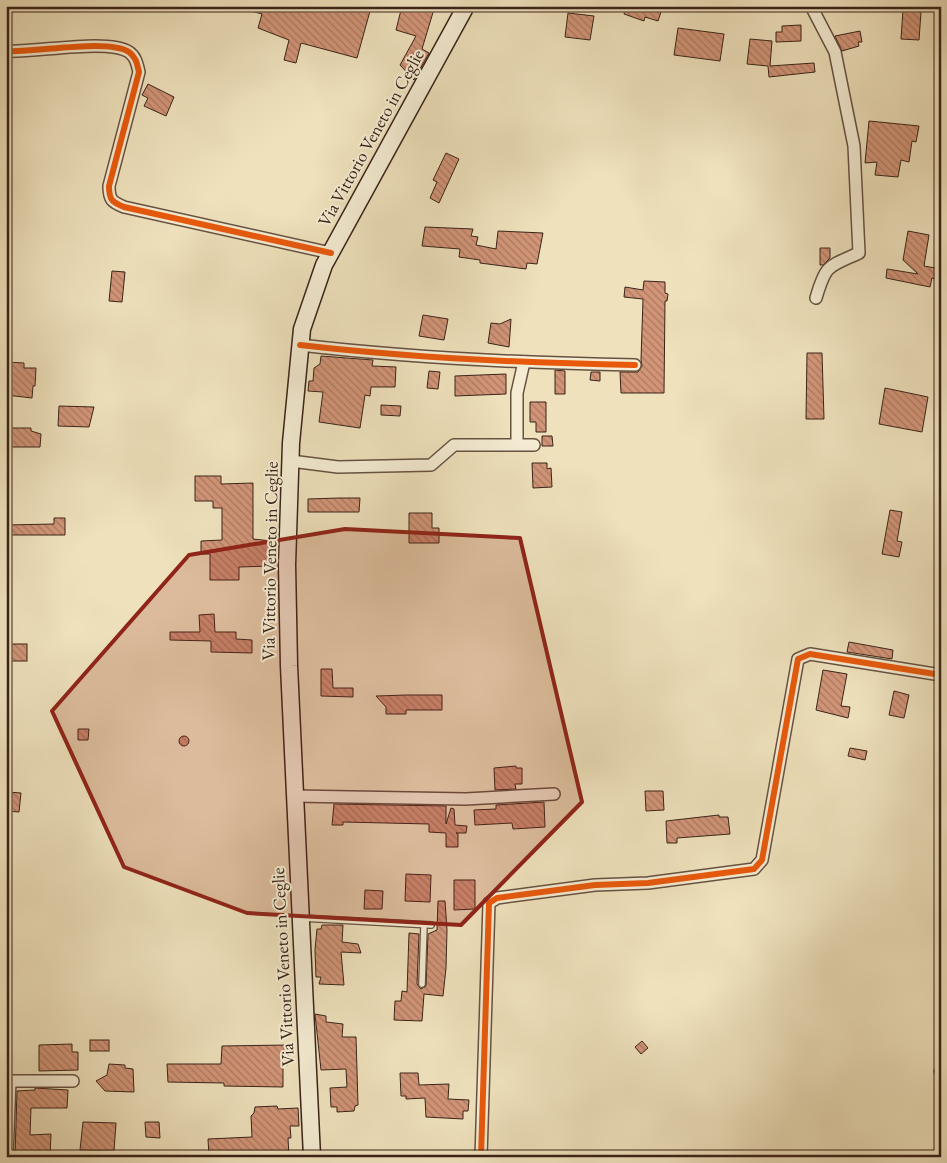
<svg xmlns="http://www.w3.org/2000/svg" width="947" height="1163" font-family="'EB Garamond',serif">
	<defs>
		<pattern id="building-back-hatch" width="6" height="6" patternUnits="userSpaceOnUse" patternTransform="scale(1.25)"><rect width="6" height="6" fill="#d29578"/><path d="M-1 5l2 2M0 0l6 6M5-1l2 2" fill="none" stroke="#ab7962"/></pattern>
	</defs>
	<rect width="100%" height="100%" fill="#eee1bc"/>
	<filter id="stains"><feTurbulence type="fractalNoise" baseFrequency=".004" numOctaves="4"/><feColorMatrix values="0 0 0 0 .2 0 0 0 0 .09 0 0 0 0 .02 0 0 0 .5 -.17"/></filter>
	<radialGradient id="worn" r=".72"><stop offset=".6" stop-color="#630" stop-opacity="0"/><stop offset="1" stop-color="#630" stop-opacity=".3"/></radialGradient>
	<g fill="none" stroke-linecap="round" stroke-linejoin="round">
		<path stroke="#757f79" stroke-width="4" d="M941 1060 935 1071 941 1087"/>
	</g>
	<g fill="url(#building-back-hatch)" stroke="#3a2319">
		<path d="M244 6H368L367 10 370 11 357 58 301 43 296 63 284 60 289 40 258 28 262 14 243 9Z"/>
		<path d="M402 6 434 9 422 49 429 53 414 80 400 65 416 36 396 30Z"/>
		<path d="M626 6H663L658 21 645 17 644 21 624 14Z"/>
		<path d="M903 10 921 12 919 40 901 39Z"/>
		<path d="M568 13 594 16 590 40 565 37Z"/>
		<path d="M801 25V41L776 42V32H782V26Z"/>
		<path d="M678 28 724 34 720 61 674 55Z"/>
		<path d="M860 31 862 42H858L859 46 842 51 835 36Z"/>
		<path d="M750 39 772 41 770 66 814 63 815 72 769 77 768 66 747 64Z"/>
		<path d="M148 84 174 97 166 116 144 106 148 98 142 95Z"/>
		<path d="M869 121 919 126 916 142 912 141 909 162 901 160 898 177 875 175 877 162 865 163Z"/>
		<path d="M446 153 459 159 439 203 430 198 437 182 433 180Z"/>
		<path d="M425 227 473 229 471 236 478 237 476 245 496 249 498 231 543 233 537 264 527 263 526 269 480 263V260L459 257 460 249 422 246Z"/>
		<path d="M908 231 929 235 924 266 941 269V280L932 278 930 287 886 278 887 269 918 274 903 260Z"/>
		<path d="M820 248H830V258L823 265H820Z"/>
		<path d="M112 271 125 272 122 302 109 301Z"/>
		<path d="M644 281 665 282V293L668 294 667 301H665L664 393H621L620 372H638L642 366 641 360 643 299 624 297 625 287 643 290Z"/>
		<path d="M423 315 448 319 444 340 419 336Z"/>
		<path d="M511 319 509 347 488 343 491 323 500 324Z"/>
		<path d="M807 353H822L824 419H806Z"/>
		<path d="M321 356 373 360 372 366 396 367 395 387H371L370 396 365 395 360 428 319 422 323 392 308 391 309 381H313L314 368 320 364Z"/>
		<path d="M6 362 24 363V368H36L35 386H33L32 398 6 395Z"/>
		<path d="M555 370 565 371V394H555Z"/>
		<path d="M429 371 440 372 438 389 427 388Z"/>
		<path d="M591 372H600V381L590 380Z"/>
		<path d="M506 374V394L455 396V376Z"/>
		<path d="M885 388 928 397 922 432 879 424Z"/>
		<path d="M530 402H546V432H536V422H530Z"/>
		<path d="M381 405 401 406 400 416 381 415Z"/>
		<path d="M59 406 94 407 89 427 58 426Z"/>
		<path d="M9 428H31V431L41 434 40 447H9Z"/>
		<path d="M542 436H552L553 446H542Z"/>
		<path d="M532 463H547V469L551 468 552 487 533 488Z"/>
		<path d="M195 476H221V484L253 483V539L272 541V566L239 567V580H210V554H201V541L222 540V508H213V501H195Z"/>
		<path d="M339 498H360L359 512H308V499Z"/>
		<path d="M890 510 902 512 897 541 902 542 899 557 882 554Z"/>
		<path d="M409 513H432V528H439V543H409Z"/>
		<path d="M54 518H65V535H6V525L54 524Z"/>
		<path d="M214 614 215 632H236V639L252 640V653L211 652V641L170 640V632H200L199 615Z"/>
		<path d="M849 642 893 650 892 659 847 652Z"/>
		<rect x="6" y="644" width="21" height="17"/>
		<path d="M321 669H332L333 688H353V697L321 696Z"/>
		<path d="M823 670 847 674 841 706 850 707 848 718 816 710Z"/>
		<path d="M894 691 909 695 904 718 889 715Z"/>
		<path d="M407 695H442V710H406V714H386V707L376 696Z"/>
		<path d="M78 729H89L88 740H78Z"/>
		<circle cx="184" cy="741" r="5"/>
		<path d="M850 748 867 751 865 760 848 756Z"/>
		<path d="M516 766V768H522V784H515L516 789 495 790 494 768Z"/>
		<path d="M645 791H663L664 810 646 811Z"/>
		<path d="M8 792 21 793 19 812 6 811Z"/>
		<path d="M544 802 545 827 513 829 512 823 475 825 474 810 496 809V805Z"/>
		<path d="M334 804 446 806V824L451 808 454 809 455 825 467 826 466 833H456L458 834V847H446V833L429 832V824L343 822V825H332Z"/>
		<path d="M719 815V817H728L730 834 677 838V843H667L666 821Z"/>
		<path d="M406 874 431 875 430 902 405 901Z"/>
		<path d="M454 880H475V909L454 910Z"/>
		<path d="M365 890 383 891 382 909H364Z"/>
		<path d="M438 901H445L447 930 446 968 443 996 424 994 422 1021 394 1020 395 1001H401L402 991 407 992 409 933 419 934 417 984 421 989 426 986 428 934 437 930Z"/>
		<path d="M322 925H343L342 942 358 944 361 953 341 952 344 985 319 984 321 977H316L315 950 317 929H321Z"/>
		<path d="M315 1014 326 1016V1022L343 1024 342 1037H356L358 1105 355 1106 354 1111 337 1112V1107H331L330 1088 347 1087 346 1069 321 1070Z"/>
		<rect x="90" y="1040" width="19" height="11"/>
		<path d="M642 1041 648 1048 641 1054 635 1047Z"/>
		<path d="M72 1044V1052H78V1070L39 1071V1045Z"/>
		<path d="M288 1045V1065H283V1087L224 1086V1083L168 1082 167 1064H221L222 1046Z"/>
		<path d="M109 1064 125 1065V1068L133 1069 134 1092 105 1091 96 1081 107 1075Z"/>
		<path d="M400 1073H418L419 1085 449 1084 448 1099 469 1100 468 1111H463V1119L426 1117 425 1098 406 1099V1096H401Z"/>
		<path d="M35 1088 68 1090 67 1108H31L30 1135 51 1134 50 1157H15L17 1091 35 1090Z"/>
		<path d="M277 1106 278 1109 298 1108 299 1126H290L291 1138H288L289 1157H209L208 1139 252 1137 251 1116 254 1113 255 1107Z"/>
		<path d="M83 1122 116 1123 114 1151 80 1150Z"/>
		<path d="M145 1122H159L160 1138 146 1137Z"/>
	</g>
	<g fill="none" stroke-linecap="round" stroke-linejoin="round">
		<defs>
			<g id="service">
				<path d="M301 918 431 925"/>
				<path d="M422 984 424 925"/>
			</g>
			<g id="minor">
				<path d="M811 6 835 52 854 146 859 253C828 267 826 264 816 298"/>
				<path d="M6 51C35 53 108 38 129 52 136 57 137 64 139 72L109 186C109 200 112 202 124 207L331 253"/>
				<path d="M300 345C412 358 523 363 635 365"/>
				<path d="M517 443V393L524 362"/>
				<path d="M291 461 338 467 431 465 454 445H534"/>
				<path d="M294 796 466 799 554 794"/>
				<path d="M6 1081H73"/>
				<path d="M7 1157 10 1081"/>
				<path d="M481 1157 489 903 497 898 595 885 648 883 754 869 762 860 798 659 810 654 941 675"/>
			</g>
			<path id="secondary" d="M312 1157 289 666 287 565 291 443 302 329 324 265 466 6"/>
		</defs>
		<use href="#service" stroke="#675242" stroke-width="8"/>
		<use href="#minor" stroke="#675242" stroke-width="14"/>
		<use href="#secondary" stroke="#3a2319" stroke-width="19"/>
		<use href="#service" stroke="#f4ecd3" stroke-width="5.5"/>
		<use href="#minor" stroke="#f4ecd3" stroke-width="11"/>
		<use href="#secondary" stroke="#f4ecd3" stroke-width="16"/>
		<defs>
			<g id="cycleway">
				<path d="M6 51C35 53 108 38 129 52 136 57 137 64 139 72L109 186C109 200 112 202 124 207L331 253"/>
				<path d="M300 345C412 358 523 363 635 365"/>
				<path d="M481 1157 489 903 497 898 595 885 648 883 754 869 762 860 798 659 810 654 941 675"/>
			</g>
		</defs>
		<use href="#cycleway" stroke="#f4ecd3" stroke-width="9"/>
		<use href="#cycleway" stroke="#e8590c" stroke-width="6"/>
	</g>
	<path fill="#8f2418" fill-opacity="0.2" stroke="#8f2418" stroke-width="4" stroke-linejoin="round" d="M345 529 520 538 582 802 461 925 247 913 124 867 52 711 189 555Z"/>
	<g text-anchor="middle" stroke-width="4" stroke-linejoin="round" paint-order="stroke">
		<g font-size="18" fill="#3a2319" stroke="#f4ecd3">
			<text transform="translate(371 138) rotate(-61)" y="6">Via Vittorio Veneto in Ceglie</text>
			<text transform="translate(270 561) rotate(-89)" y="6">Via Vittorio Veneto in Ceglie</text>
			<text transform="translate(283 967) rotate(-93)" y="6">Via Vittorio Veneto in Ceglie</text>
		</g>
	</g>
	<rect width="947" height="1163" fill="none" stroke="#eee1bc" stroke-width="25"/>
	<rect x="8" y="8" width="932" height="1148" fill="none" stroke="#3a2319" stroke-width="2.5"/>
	<rect x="12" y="12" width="922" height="1138" fill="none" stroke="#3a2319"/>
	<rect width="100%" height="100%" filter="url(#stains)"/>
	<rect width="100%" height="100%" fill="url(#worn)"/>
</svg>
